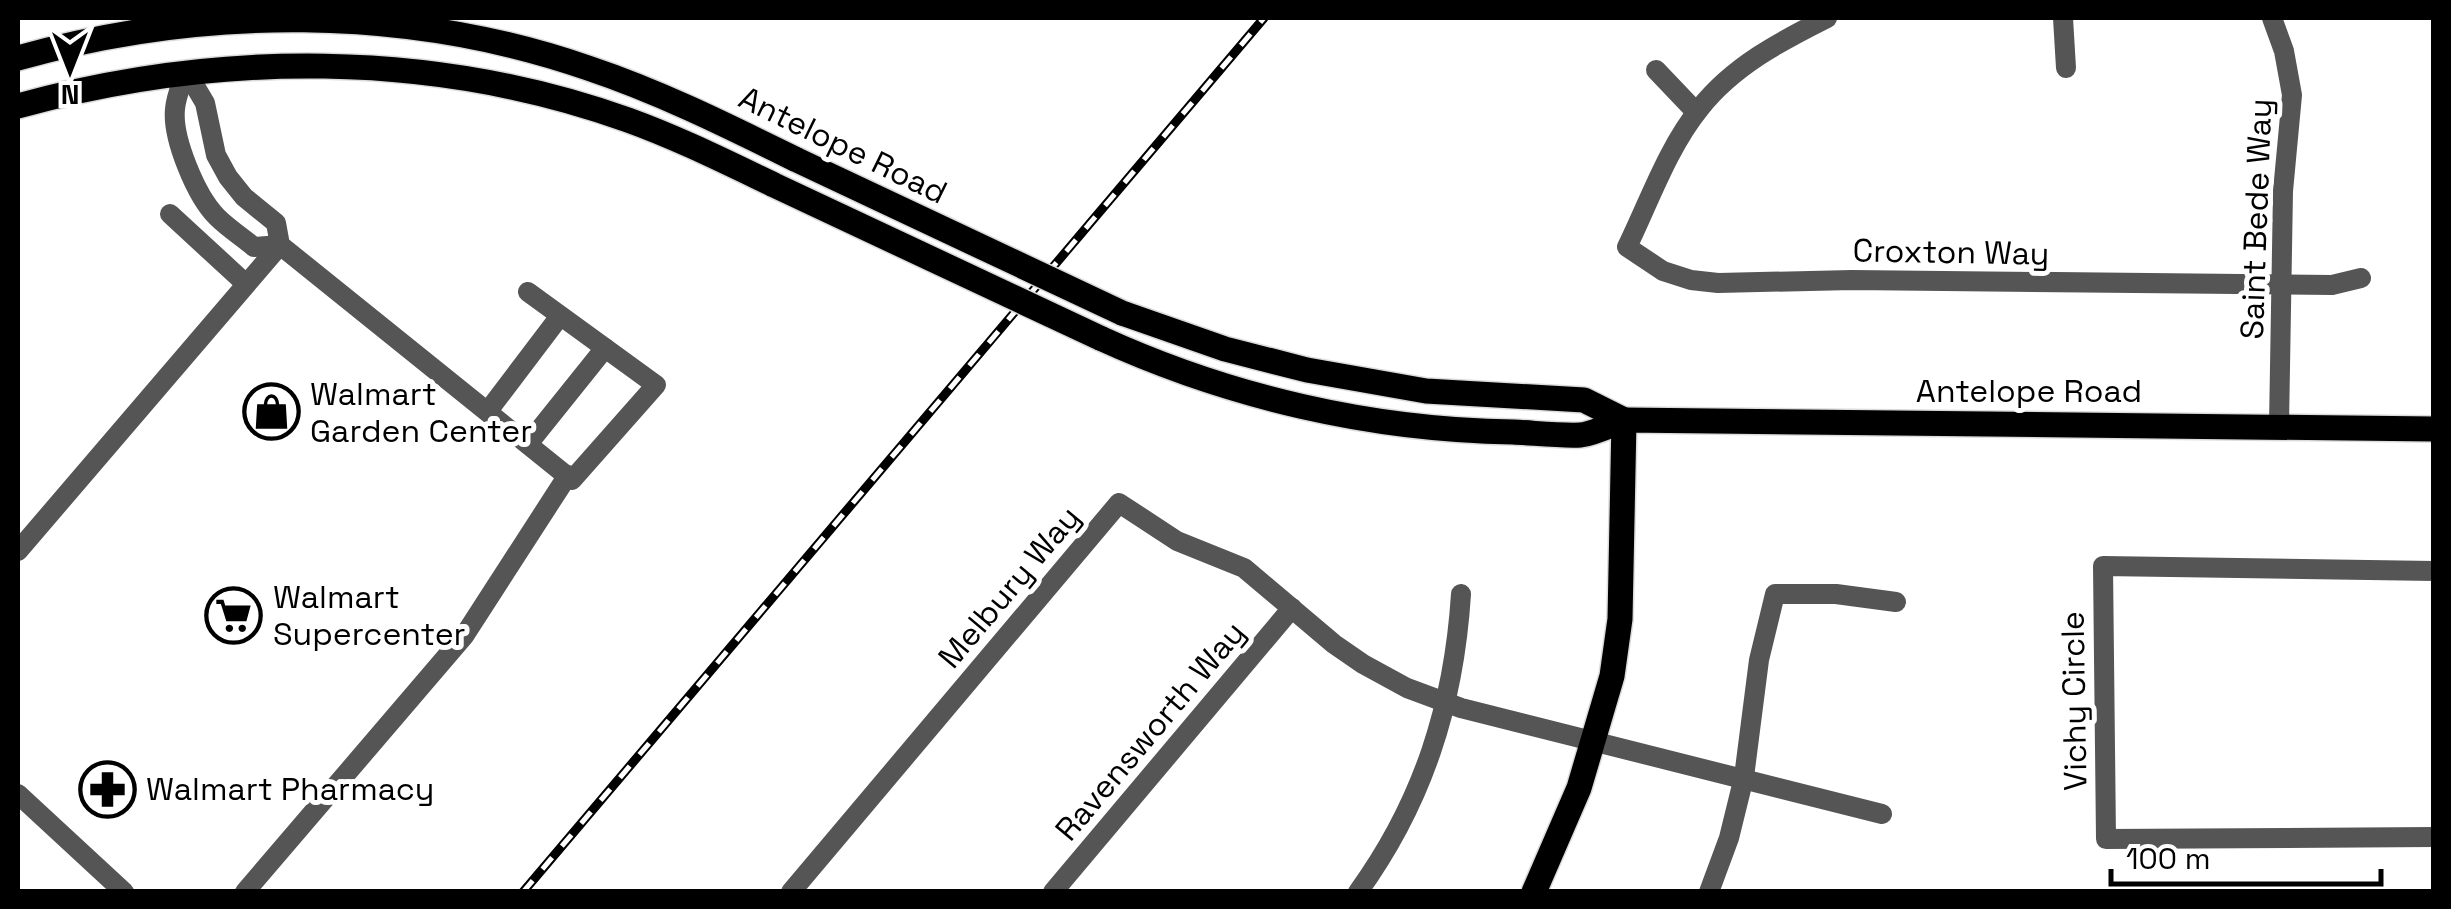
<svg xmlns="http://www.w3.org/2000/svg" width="2451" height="909" font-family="'Space Grotesk',sans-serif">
	<rect width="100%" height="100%" fill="#fff"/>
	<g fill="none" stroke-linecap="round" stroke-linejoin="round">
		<defs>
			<g id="major">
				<path d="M18 58C202 6 406 5 588 68 660 92 728 126 797 160"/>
				<path d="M18 106C217 51 432 50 628 120 678 138 726 162 774 185"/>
				<path d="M1122 313 1225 349 1307 370 1426 391 1584 400 1624 420"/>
				<path d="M1100 338C1229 397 1371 430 1513 432 1535 433 1559 436 1581 435 1595 433 1611 425 1624 420L2434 429"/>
				<path d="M1534 892 1579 788 1612 676 1620 619 1624 420"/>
			</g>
		</defs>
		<use href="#major" stroke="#dbdbdb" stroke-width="28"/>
		<g stroke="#555" stroke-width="20">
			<path d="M1827 18C1781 41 1733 66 1700 108 1668 147 1649 202 1627 247L1663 271 1691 280 1718 283 1852 280 2332 285 2361 278"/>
			<path d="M2063 18 2066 68"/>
			<path d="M2272 18 2284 51 2292 95 2283 191 2279 426"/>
			<path d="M1656 70 1696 112"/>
			<path d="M186 71 205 103 216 155 228 177 244 197 276 223 280 245 572 480 656 385 528 292"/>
			<path d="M186 71C182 83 176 96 175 109 172 138 196 196 217 217 228 228 242 237 254 247L280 245"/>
			<path d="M170 214 246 284"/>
			<path d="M488 411 560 316"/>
			<path d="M528 444 605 348"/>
			<path d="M18 551 280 245"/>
			<path d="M2434 571 2103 566 2106 839 2434 837"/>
			<path d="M18 794 124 892"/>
			<path d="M245 892 464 636 568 475"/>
			<path d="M791 892 1119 503 1177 541 1244 568 1334 644 1363 664 1407 688 1461 708 1882 814"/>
			<path d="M1053 892 1292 608"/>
			<path d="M1358 892C1423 802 1454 705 1461 594"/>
			<path d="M1709 892 1729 838 1744 777 1759 660 1775 594H1836L1896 602"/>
		</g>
		<use href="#major" stroke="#000" stroke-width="25"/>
		<defs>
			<path id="rail" d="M523 892 1264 18"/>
		</defs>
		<use href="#rail" stroke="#000" stroke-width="9"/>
		<use href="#rail" stroke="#fff" stroke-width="5" stroke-dasharray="15" stroke-linecap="butt"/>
		<defs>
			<g id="major-bridge">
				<path d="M797 160 1122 313"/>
				<path d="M774 185 1100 338"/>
			</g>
		</defs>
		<use href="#major-bridge" stroke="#dbdbdb" stroke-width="28" stroke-linecap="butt"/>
		<use href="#major-bridge" stroke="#000" stroke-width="25"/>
	</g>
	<defs>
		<symbol id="shop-ring" viewBox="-11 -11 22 22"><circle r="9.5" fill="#fff" stroke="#000" stroke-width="1.5"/><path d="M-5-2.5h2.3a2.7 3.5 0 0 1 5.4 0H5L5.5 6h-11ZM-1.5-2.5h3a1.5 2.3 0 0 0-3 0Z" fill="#000"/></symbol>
		<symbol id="supermarket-ring" viewBox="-11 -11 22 22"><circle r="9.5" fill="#fff" stroke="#000" stroke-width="1.5"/><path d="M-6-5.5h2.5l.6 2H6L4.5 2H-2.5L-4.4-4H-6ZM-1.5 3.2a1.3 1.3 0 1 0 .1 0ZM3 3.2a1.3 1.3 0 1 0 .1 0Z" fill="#000"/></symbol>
		<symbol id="pharmacy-ring" viewBox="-11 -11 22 22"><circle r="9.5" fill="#fff" stroke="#000" stroke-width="1.5"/><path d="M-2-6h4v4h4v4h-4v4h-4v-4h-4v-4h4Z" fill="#000"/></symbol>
	</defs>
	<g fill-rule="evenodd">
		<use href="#shop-ring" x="240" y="380" width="63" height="63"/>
		<use href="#supermarket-ring" x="202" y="584" width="63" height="63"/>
		<use href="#pharmacy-ring" x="76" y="758" width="63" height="63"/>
	</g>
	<g text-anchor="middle" stroke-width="10" stroke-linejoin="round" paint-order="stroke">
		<g font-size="32" fill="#000" stroke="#fff">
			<text transform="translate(843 145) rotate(26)" y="11">Antelope Road</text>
			<text transform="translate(2256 219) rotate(-88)" y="11">Saint Bede Way</text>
			<text transform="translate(1951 252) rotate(1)" y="11">Croxton Way</text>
			<text x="2029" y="402">Antelope Road</text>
			<text transform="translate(1009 587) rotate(-50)" y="11">Melbury Way</text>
			<text transform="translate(2074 701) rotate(-91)" y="11">Vichy Circle</text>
			<text transform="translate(1150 731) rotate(-50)" y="11">Ravensworth Way</text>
		</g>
		<g font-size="32" fill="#000" stroke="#fff" text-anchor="start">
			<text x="310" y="405">Walmart<tspan x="310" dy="37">Garden Center</tspan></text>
			<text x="273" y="608">Walmart<tspan x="273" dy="37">Supercenter</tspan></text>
			<text x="146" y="800">Walmart Pharmacy</text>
		</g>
	</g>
	<rect width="2451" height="909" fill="none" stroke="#000000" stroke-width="40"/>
	<g transform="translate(70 70) rotate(180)" stroke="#ffffff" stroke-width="8" paint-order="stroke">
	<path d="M0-8L18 38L0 25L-18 38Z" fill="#000000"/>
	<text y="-15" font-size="28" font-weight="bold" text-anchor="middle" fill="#000000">N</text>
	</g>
	<path d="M2111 869v15h270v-15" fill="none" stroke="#000000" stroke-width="5"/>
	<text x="2126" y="869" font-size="30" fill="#000000" stroke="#ffffff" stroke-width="8" paint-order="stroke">100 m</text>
</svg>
